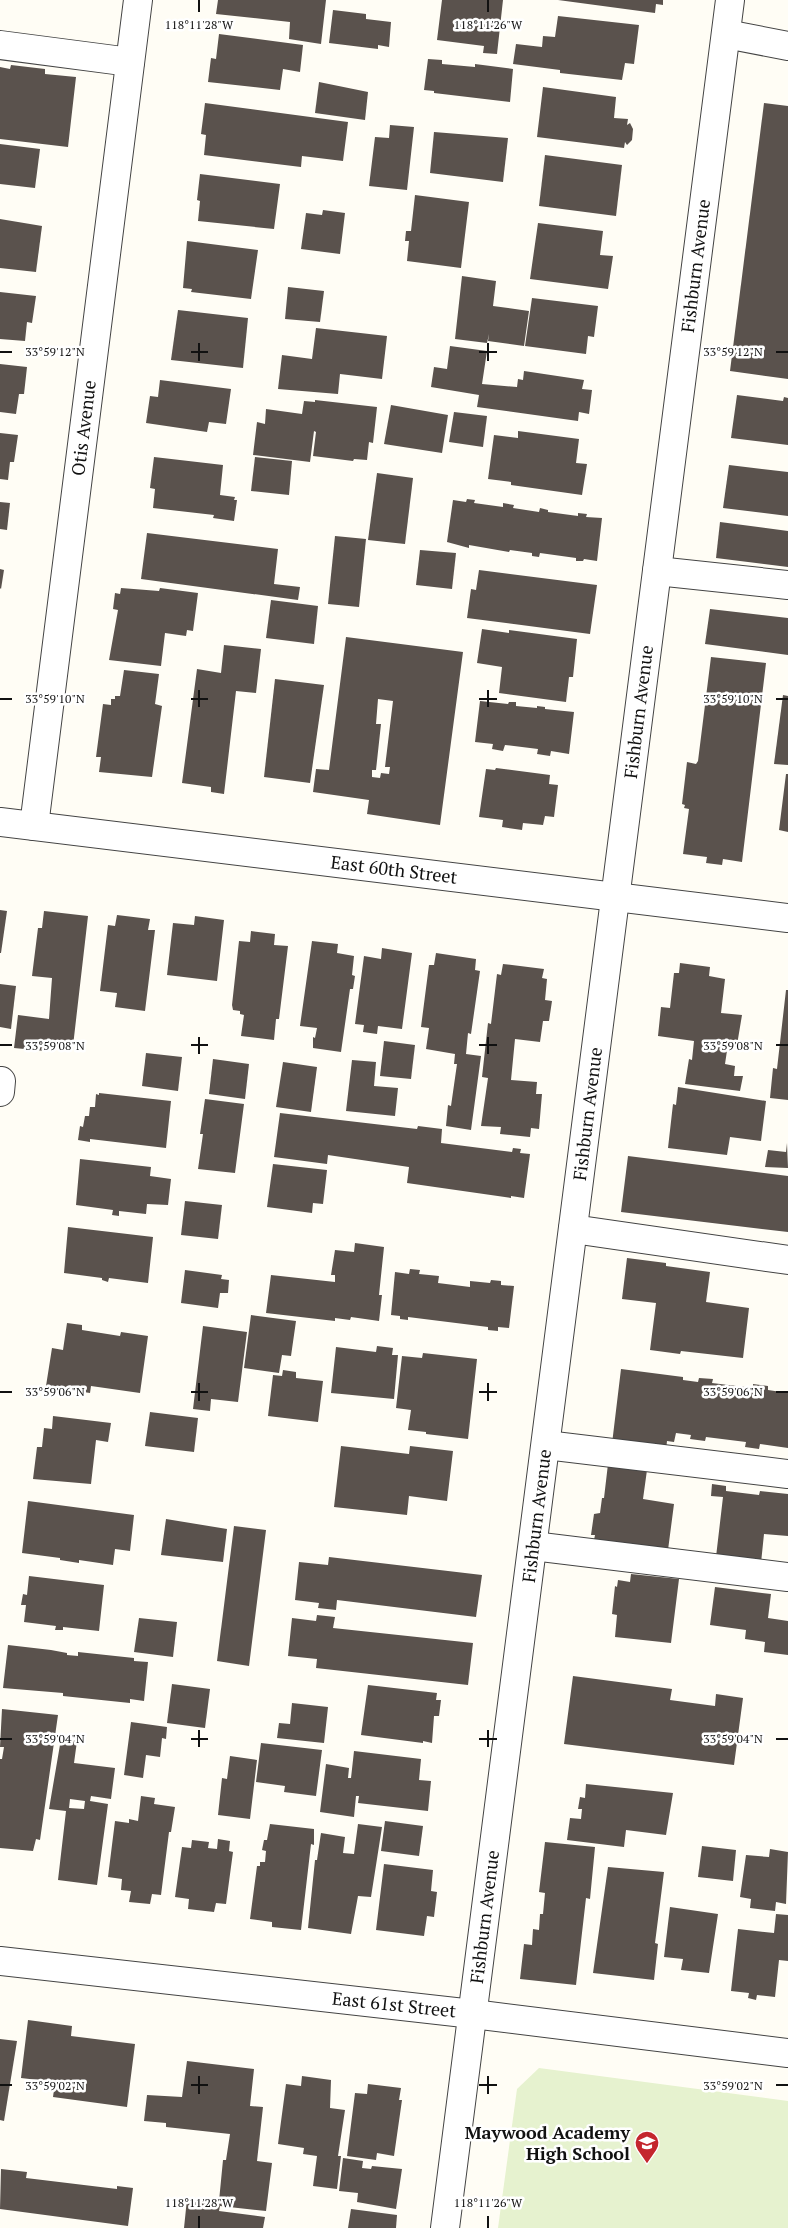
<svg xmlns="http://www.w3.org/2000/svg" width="788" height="2228" font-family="'PT Serif',serif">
	<rect width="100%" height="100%" fill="#fffdf5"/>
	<path fill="#e6f2cf" d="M539 2068 788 2101V2228H498L517 2089Z"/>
	<g fill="#5a524d" fill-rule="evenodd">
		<path d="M218 0H326L321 44 289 39 290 22 216 14Z"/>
		<path d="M442 0H503L497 54 483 53 484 46 437 40Z"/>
		<path d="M558 0H663V5L656 4 655 13Z"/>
		<path d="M333 10 366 14V19L391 22 389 47 378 45V49L329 43Z"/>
		<path d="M558 16 639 25 634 64 625 63 622 80 560 73V70L513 64 516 44 542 47 543 36 555 37Z"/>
		<path d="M219 34 303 45 300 72 283 69 280 90 208 82 211 58 216 59Z"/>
		<path d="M428 59 442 60V64L475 67V64L513 69 510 102 434 93V91L424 90Z"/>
		<path d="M11 65 45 69V74L76 77 68 147 0 139V67L10 69Z"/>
		<path d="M319 82 368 92 365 120 315 113Z"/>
		<path d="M543 87 616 97 614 118 628 119 627 125 630 123 633 129 632 140 627 145 625 142 624 148 537 137Z"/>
		<path d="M205 103 348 122 343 161 302 156 301 167 204 155 206 135 201 134Z"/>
		<path d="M764 103 788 106V379L730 371Z"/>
		<path d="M390 125 414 127 407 190 369 186 375 137 389 138Z"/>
		<path d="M434 132 508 138 503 182 430 173Z"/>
		<path d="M0 144 40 149 35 188 0 184Z"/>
		<path d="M545 155 622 165 616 216 539 206Z"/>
		<path d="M200 174 280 184 274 229 198 221 200 201 197 200Z"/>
		<path d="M415 195 469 202 461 268 407 261 409 241H405L406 231H411Z"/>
		<path d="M323 210 345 213 340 254 301 249 306 213 322 215Z"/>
		<path d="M0 219 42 226 36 272 0 268Z"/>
		<path d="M538 223 603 231 600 255 613 256 608 289 530 279Z"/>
		<path d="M187 241 258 250 251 299 191 292 192 289 183 288Z"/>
		<path d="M462 276 496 281 493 306 529 311 524 346 488 341 489 334 487 343 455 339Z"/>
		<path d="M288 287 324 291 320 322 285 319Z"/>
		<path d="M0 292 36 296 32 323 27 322 25 341 0 339Z"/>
		<path d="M532 298 598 306 594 337 588 336 586 354 525 346Z"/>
		<path d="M178 310 248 318 243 368 171 360Z"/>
		<path d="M316 328 387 336 382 379 340 374 338 394 278 389 282 355 312 359Z"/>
		<path d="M450 346 487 351 482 384 517 387 518 379 523 380 524 371 584 380 582 389 592 390 589 414 579 412 578 421 477 407 479 395 431 387 434 367 447 369Z"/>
		<path d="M0 364 27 367 24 394H19L16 414 0 412Z"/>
		<path d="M160 380 231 389 226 424 209 422 207 432 146 423 150 396 158 397Z"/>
		<path d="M737 395 783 401 784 397 788 398V445L731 438Z"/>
		<path d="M315 400 377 407 373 443 369 442 367 460 354 459 353 461 313 456 316 432 314 431 310 462 253 455 257 422 265 424 266 409 302 414 304 401 315 402Z"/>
		<path d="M391 405 448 415 442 453 384 444Z"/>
		<path d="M454 412 487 416 483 447 449 442Z"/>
		<path d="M518 431 579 439 576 463 587 464 582 495 511 485V482L488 479 494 435 518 438Z"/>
		<path d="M0 433 18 435 14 462H10L8 480 0 479Z"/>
		<path d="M154 457 223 465 220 495 235 497 234 500H237L234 521 213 518 214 515 153 508 155 489 150 488Z"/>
		<path d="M255 457 292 461 289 495 251 491Z"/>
		<path d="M729 465 788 472V516L723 508Z"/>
		<path d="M377 473 413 478 405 544 368 540Z"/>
		<path d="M467 499 475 500 474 503 503 507V503L514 505 513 508 539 512 540 508 548 510V512L578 516V513L587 514 586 517 602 518 597 561 584 559 583 561H576V558L540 553 539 557 532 556V553L510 550 509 552 469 545V548L447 542 453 500 466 502Z"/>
		<path d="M0 502 10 503 7 530 0 529Z"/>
		<path d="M720 522 788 531V567L716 558Z"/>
		<path d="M147 533 278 549 274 584 300 587 298 600 141 579Z"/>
		<path d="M335 536 366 539 359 607 328 604Z"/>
		<path d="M420 550 456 553 452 589 416 585Z"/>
		<path d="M0 569 4 570 1 589 0 588Z"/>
		<path d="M479 570 597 585 590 634 467 618 471 589 476 590Z"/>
		<path d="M121 588 159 591 160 588 198 593 193 631 187 630 186 636 165 633 161 666 109 660 118 610 113 609 115 593 120 594Z"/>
		<path d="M271 600 318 606 314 644 266 638Z"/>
		<path d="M710 609 788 618V655L705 644Z"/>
		<path d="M482 629 509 633V630L577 639 573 677H569L566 702 499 693 502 667 477 663Z"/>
		<path d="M346 637 463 652 440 825 367 814 369 800 313 792 316 769 329 770ZM378 699 393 701 385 767H390L389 774 381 773 380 778 372 777V770H376L381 724H376Z"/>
		<path d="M224 645 261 649 256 693 236 691 224 794 211 792V787L182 783 197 669 221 673Z"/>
		<path d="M711 657 766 663 742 862 723 859 722 865 706 863 707 857 683 854 689 809 684 808 685 805 682 804 687 762 696 764 698 761Z"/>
		<path d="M124 670 159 674 155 704 162 706 152 777 99 772 101 757H96L103 704 111 705V699H115V696H120Z"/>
		<path d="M275 679 324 685 310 783 264 777Z"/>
		<path d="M783 695 788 696V765L774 764Z"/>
		<path d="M480 701 508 704 509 702H516V706L537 708V706L545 707V709L574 712 569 754 551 751 550 756 537 754 538 749 505 745 503 751 492 749 493 744 475 742Z"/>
		<path d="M496 768 550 775 549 784 558 785 554 817 545 816 543 825 523 823 522 830 502 827 503 820 479 817 486 769 495 770Z"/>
		<path d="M786 774H788V832L779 830Z"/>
		<path d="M0 910 7 911 1 953H0Z"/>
		<path d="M44 911 88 916 73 1046 46 1043 45 1051 14 1048 18 1015 49 1019 52 978 32 976 38 928H42Z"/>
		<path d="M117 915 150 919 148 930H155L145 1011 115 1007 117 993 100 991 108 925 115 926Z"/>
		<path d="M195 916 224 920 217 981 167 975 173 923 194 925Z"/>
		<path d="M251 931 275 934 274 945 288 946 279 1019H276L274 1040 241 1036 244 1015 240 1014V1011L233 1010 232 1005 239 941 250 942Z"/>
		<path d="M312 941 338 944 337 953 354 956 352 975 355 976 353 989H350L341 1052 313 1048V1037L315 1038 317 1028 300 1026Z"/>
		<path d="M382 948 412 953 402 1029 378 1026 377 1034 363 1032 364 1025 355 1024 364 956 381 959Z"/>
		<path d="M436 953 476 959 475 970 480 971 471 1034 468 1033 466 1054 481 1056 471 1130 446 1126 448 1105 451 1106 457 1064H454L455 1054 426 1049 429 1028 421 1027 429 965H434Z"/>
		<path d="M680 963 710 967 709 976 725 979 721 1013 742 1015 737 1045 728 1044 725 1064 735 1066 734 1076H743L740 1091 685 1084 689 1059 692 1060 694 1041 658 1036 661 1007 670 1008 674 973H679Z"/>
		<path d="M503 964 544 969 542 978 547 979 545 1000 552 1001 549 1021H543L540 1042 515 1039 511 1080 537 1082 536 1094H542L539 1129 531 1128 530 1137 500 1134 501 1127 481 1126 488 1078 482 1077 488 1023 491 1024 497 974 501 975Z"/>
		<path d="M0 984 16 986 11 1029 0 1027Z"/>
		<path d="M786 990H788V1100L770 1098 773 1068 777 1069Z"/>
		<path d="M384 1041 415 1045 411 1079 380 1076Z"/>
		<path d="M146 1053 182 1057 178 1091 142 1086Z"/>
		<path d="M213 1059 249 1064 245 1099 209 1094Z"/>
		<path d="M352 1060 376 1062 374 1086 398 1088 395 1116 346 1111Z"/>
		<path d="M283 1062 317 1067 311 1112 276 1107Z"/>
		<path d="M678 1087 766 1101 761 1141 730 1137 727 1155 668 1148 673 1104 676 1105Z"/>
		<path d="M99 1093 171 1101 166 1148 90 1139V1142L78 1140 80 1126 83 1127 85 1116H89L90 1107H95L96 1094 99 1095Z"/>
		<path d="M205 1099 244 1104 235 1173 198 1169 203 1134H200Z"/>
		<path d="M280 1113 417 1129 418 1126 442 1129 441 1143 512 1152 513 1148 521 1149 520 1153 530 1154 524 1198 511 1196V1198L407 1183 409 1167 328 1155 327 1164 274 1157Z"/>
		<path d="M787 1143 788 1168 765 1167 768 1150 786 1152Z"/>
		<path d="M628 1156 788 1176V1232L621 1212Z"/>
		<path d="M80 1159 151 1167 150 1176 171 1179 168 1205 147 1204 146 1214 119 1211V1216L112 1215 113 1210 76 1205Z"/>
		<path d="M273 1164 327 1170 323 1204 313 1203 312 1213 267 1207Z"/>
		<path d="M185 1201 222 1205 218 1239 181 1235Z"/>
		<path d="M68 1227 153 1237 148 1283 109 1278 108 1282 102 1280V1278L64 1273Z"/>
		<path d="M355 1243 384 1247 379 1295H382L379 1321 351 1317 350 1320 335 1318V1321L266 1313 271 1275 335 1282V1275H331L335 1250 354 1252Z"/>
		<path d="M627 1258 666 1263V1266L710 1272 706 1302 749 1308 743 1358 681 1351 680 1354 650 1350 656 1303 622 1299Z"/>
		<path d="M410 1269 420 1270 419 1274 439 1276 438 1283 470 1287V1281L490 1283 491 1280 501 1281V1285L514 1286 509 1328 498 1327V1331L488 1330V1327L408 1317V1320L400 1319V1316L391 1315 395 1272 409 1274Z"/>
		<path d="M185 1270 222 1275 221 1279 229 1280 228 1293H220L218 1308 181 1303Z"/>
		<path d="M251 1315 296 1321 291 1356 282 1355 279 1373 244 1368Z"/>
		<path d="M67 1323 82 1325V1330L120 1336 121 1332 148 1336 140 1393 91 1386 90 1393 46 1386 52 1348 63 1350Z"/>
		<path d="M203 1326 247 1332 238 1402 211 1399 210 1411 193 1409Z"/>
		<path d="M377 1346 393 1348 392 1355H398L394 1399 331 1393 336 1347 376 1352Z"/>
		<path d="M423 1353 477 1359 468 1439 426 1434V1432L408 1430 411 1410 396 1408 402 1356 422 1358Z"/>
		<path d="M621 1369 683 1377V1380L698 1382 699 1378 713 1379 712 1383 753 1388V1384L768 1386V1390L788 1393V1448L760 1444 759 1449 745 1447 746 1442 706 1437 705 1441 690 1439 691 1435 676 1433 674 1442 667 1441 665 1459 611 1452Z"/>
		<path d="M283 1370 296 1372V1378L323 1381 318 1422 268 1416 273 1375 282 1376Z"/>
		<path d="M150 1412 198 1418 194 1452 145 1446Z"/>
		<path d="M53 1416 111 1423 108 1442 96 1440 91 1484 33 1479 37 1447H42L44 1428 52 1429Z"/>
		<path d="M341 1446 409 1454 410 1446 453 1451 447 1501 409 1496 407 1515 334 1507Z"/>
		<path d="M608 1464 647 1470 643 1499 674 1504 668 1550 594 1540 595 1535H591L594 1514 600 1513 602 1498H604Z"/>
		<path d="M712 1484 726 1486V1491L759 1495 760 1491 788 1494V1536L764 1534 761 1563 716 1557 723 1497 711 1496Z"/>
		<path d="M28 1501 134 1515 130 1551 115 1549 113 1565 79 1560V1563L60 1560V1558L22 1553Z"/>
		<path d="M166 1519 227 1529 223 1562 161 1555Z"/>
		<path d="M234 1526 266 1530 249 1666 217 1661Z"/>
		<path d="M329 1557 482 1575 476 1617 337 1600 336 1610 318 1608 319 1603 295 1600 299 1562 328 1565Z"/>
		<path d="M631 1574 679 1579 671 1643 615 1637 617 1615 612 1614 615 1586 617 1587 618 1580 630 1582Z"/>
		<path d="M29 1576 104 1585 99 1631 63 1627V1630H55L56 1626 24 1622 26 1605H21L23 1594 27 1595Z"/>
		<path d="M715 1587 771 1594 768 1618 788 1621V1655L764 1652 765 1642 745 1639 746 1630 710 1625Z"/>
		<path d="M317 1615 335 1617 333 1628 473 1643 468 1685 316 1668 317 1659 288 1656 292 1618 316 1621Z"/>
		<path d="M139 1618 177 1622 173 1657 134 1652Z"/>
		<path d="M8 1645 51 1650 67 1653V1655L78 1656V1652L134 1658V1661L148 1662 144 1701 130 1699V1703L63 1696V1693L3 1688Z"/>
		<path d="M573 1676 672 1689 670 1700 715 1706 716 1694 743 1698 734 1765 564 1744Z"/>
		<path d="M172 1684 210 1689 205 1728 167 1723Z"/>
		<path d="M368 1685 437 1693 436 1700H441L439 1716H434L432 1743 423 1741V1743L361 1735Z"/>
		<path d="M292 1703 328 1707 324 1743 277 1738 279 1723 290 1724Z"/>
		<path d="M2 1709 58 1715 40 1840 36 1839 33 1851 0 1848V1759H2L4 1747H0Z"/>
		<path d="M131 1722 167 1727 166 1739 162 1738 160 1757 146 1755 143 1778 124 1775Z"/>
		<path d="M61 1739 77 1741 74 1763 115 1768 111 1799 91 1796 90 1801 108 1804 97 1885 58 1880 66 1811 49 1809ZM70 1799 85 1801 84 1809 69 1808Z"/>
		<path d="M261 1743 322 1750 316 1796 284 1792 285 1786 256 1782Z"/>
		<path d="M354 1751 421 1759 419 1780 431 1781 428 1811 358 1803 359 1796H356L354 1817 320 1812 326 1764 349 1768 348 1778H351Z"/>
		<path d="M230 1756 257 1760 250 1819 218 1815 222 1778 227 1779Z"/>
		<path d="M586 1784 673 1793 666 1835 626 1830 624 1847 567 1840 570 1818 581 1819 582 1809H578L580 1797 585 1798Z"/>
		<path d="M141 1796 155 1798 154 1804 175 1807 171 1832H169L161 1895 152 1894 150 1904 129 1902 131 1891 121 1890 122 1879 108 1877 115 1821 129 1823V1819L138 1821Z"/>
		<path d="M385 1821 423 1826 419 1856 381 1851Z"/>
		<path d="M270 1824 314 1829V1845L311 1844 301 1930 272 1927V1922L250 1919 257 1866H260V1862H265L266 1851 262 1850 264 1840H267Z"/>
		<path d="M358 1824 382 1827 371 1897 358 1896 351 1934 308 1928 315 1860H317L321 1833 345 1837 343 1853 354 1854Z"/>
		<path d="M218 1839 230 1841 229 1851 233 1852 226 1904 216 1903 214 1912 188 1909 189 1899 175 1897 182 1847 191 1848 192 1840 209 1842 208 1848 217 1849Z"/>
		<path d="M545 1842 595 1847 590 1899 586 1898 576 1985 520 1979 524 1944 532 1945 533 1929 539 1930 540 1914H543L545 1893 539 1892Z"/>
		<path d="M702 1846 736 1850 733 1881 698 1877Z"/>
		<path d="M770 1849 788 1852 786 1904 776 1902 775 1911 750 1908 751 1899 740 1897 746 1855 769 1857Z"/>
		<path d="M384 1864 433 1870 431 1891 437 1892 434 1917 427 1916 424 1936 376 1930Z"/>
		<path d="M608 1867 664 1872 655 1943 658 1944 654 1980 593 1973Z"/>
		<path d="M670 1907 718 1914 709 1973 681 1970 683 1959 664 1957Z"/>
		<path d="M776 1914 788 1915V1961L779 1960 775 1997 757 1995 756 2000 748 1998 749 1993 731 1991 738 1929 774 1933Z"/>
		<path d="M28 2020 72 2026 71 2036 135 2044 127 2107 53 2097 55 2082 21 2078Z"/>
		<path d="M0 2039 17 2041 4 2121 0 2120Z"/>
		<path d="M187 2061 254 2069 250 2106 263 2107 257 2161 272 2163 266 2211 220 2206 219 2211 265 2217 263 2228H184L187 2199 220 2203 221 2201H219L223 2160H226L230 2134 166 2127V2123L144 2121 147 2095 182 2097Z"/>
		<path d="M302 2076 331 2080 330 2108 345 2110 338 2156H341L337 2189 313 2186 317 2156 303 2154 304 2148 278 2144 286 2084 301 2086Z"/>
		<path d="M368 2084 401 2088 399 2100H402L394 2156 377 2153 376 2160 347 2156 355 2093 367 2094Z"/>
		<path d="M343 2158 363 2161 362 2168 371 2169 372 2166 402 2169 396 2209 357 2202 358 2193 339 2191Z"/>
		<path d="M1 2169 27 2172 26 2178 117 2189V2186L133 2188 128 2226 0 2209Z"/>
		<path d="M351 2209 397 2215 396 2228H348Z"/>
	</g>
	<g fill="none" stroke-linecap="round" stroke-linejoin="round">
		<defs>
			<g id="minor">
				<path d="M726 34 788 46"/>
				<path d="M0 45 130 62"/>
				<path d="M657 571 788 585"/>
				<path d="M0 822 788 918"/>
				<path d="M34 826 138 0"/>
				<path d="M0 1092 1 1081"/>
				<path d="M573 1229 788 1260"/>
				<path d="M546 1445 788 1474"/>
				<path d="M533 1546 788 1577"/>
				<path d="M0 1961 473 2014 788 2053"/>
				<path d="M445 2228 730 0"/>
			</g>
		</defs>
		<use href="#minor" stroke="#444" stroke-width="30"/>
		<use href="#minor" stroke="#fff" stroke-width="28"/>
	</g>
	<path fill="none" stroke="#111" stroke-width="2" d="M199 0V12M488 0V12M199 343V361M488 343V361M0 352H12M191 352H208M479 352H497M776 352H788M199 690V707M488 690V707M0 699H12M191 699H208M479 699H497M776 699H788M199 1037V1054M488 1037V1054M0 1045H12M191 1045H208M479 1045H497M776 1045H788M199 1383V1401M488 1383V1401M0 1392H12M191 1392H208M479 1392H497M776 1392H788M199 1730V1747M488 1730V1747M0 1739H12M191 1739H208M479 1739H497M776 1739H788M199 2076V2094M488 2076V2094M0 2085H12M191 2085H208M479 2085H497M776 2085H788M199 2216V2228M488 2216V2228"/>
	<defs>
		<symbol id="school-pin" viewBox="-11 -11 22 30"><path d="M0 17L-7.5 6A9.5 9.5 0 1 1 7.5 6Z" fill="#c4262e" stroke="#fff"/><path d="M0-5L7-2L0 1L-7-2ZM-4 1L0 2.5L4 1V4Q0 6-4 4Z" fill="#fff"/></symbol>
	</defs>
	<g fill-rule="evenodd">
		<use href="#school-pin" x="633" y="2129" width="28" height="38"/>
	</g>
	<g text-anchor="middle" stroke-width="5" stroke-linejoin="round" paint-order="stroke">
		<g font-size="18" fill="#111" stroke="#fff">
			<text transform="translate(696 266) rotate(-83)" y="6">Fishburn Avenue</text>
			<text transform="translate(84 428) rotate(-83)" y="6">Otis Avenue</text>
			<text transform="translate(639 712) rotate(-83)" y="6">Fishburn Avenue</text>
			<text transform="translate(394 870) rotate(7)" y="6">East 60th Street</text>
			<text transform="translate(588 1114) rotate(-83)" y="6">Fishburn Avenue</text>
			<text transform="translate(537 1516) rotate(-83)" y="6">Fishburn Avenue</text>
			<text transform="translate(485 1917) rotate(-83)" y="6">Fishburn Avenue</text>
			<text transform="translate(394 2005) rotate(6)" y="6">East 61st Street</text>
		</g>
		<g font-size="18" font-weight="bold" fill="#111" stroke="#fff" text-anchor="end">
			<text x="630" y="2139">Maywood Academy<tspan x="630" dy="21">High School</tspan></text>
		</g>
	</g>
	<g font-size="12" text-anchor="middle" fill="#111" stroke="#fff" stroke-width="5" stroke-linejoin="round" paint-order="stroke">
		<text x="199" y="29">118°11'28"W</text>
		<text x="488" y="29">118°11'26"W</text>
		<text x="55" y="356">33°59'12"N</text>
		<text x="733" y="356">33°59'12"N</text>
		<text x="55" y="703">33°59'10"N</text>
		<text x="733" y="703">33°59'10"N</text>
		<text x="55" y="1050">33°59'08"N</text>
		<text x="733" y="1050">33°59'08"N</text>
		<text x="55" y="1396">33°59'06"N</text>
		<text x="733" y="1396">33°59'06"N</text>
		<text x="55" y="1743">33°59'04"N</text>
		<text x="733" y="1743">33°59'04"N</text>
		<text x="55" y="2090">33°59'02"N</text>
		<text x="733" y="2090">33°59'02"N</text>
		<text x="199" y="2207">118°11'28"W</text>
		<text x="488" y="2207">118°11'26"W</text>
	</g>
</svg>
